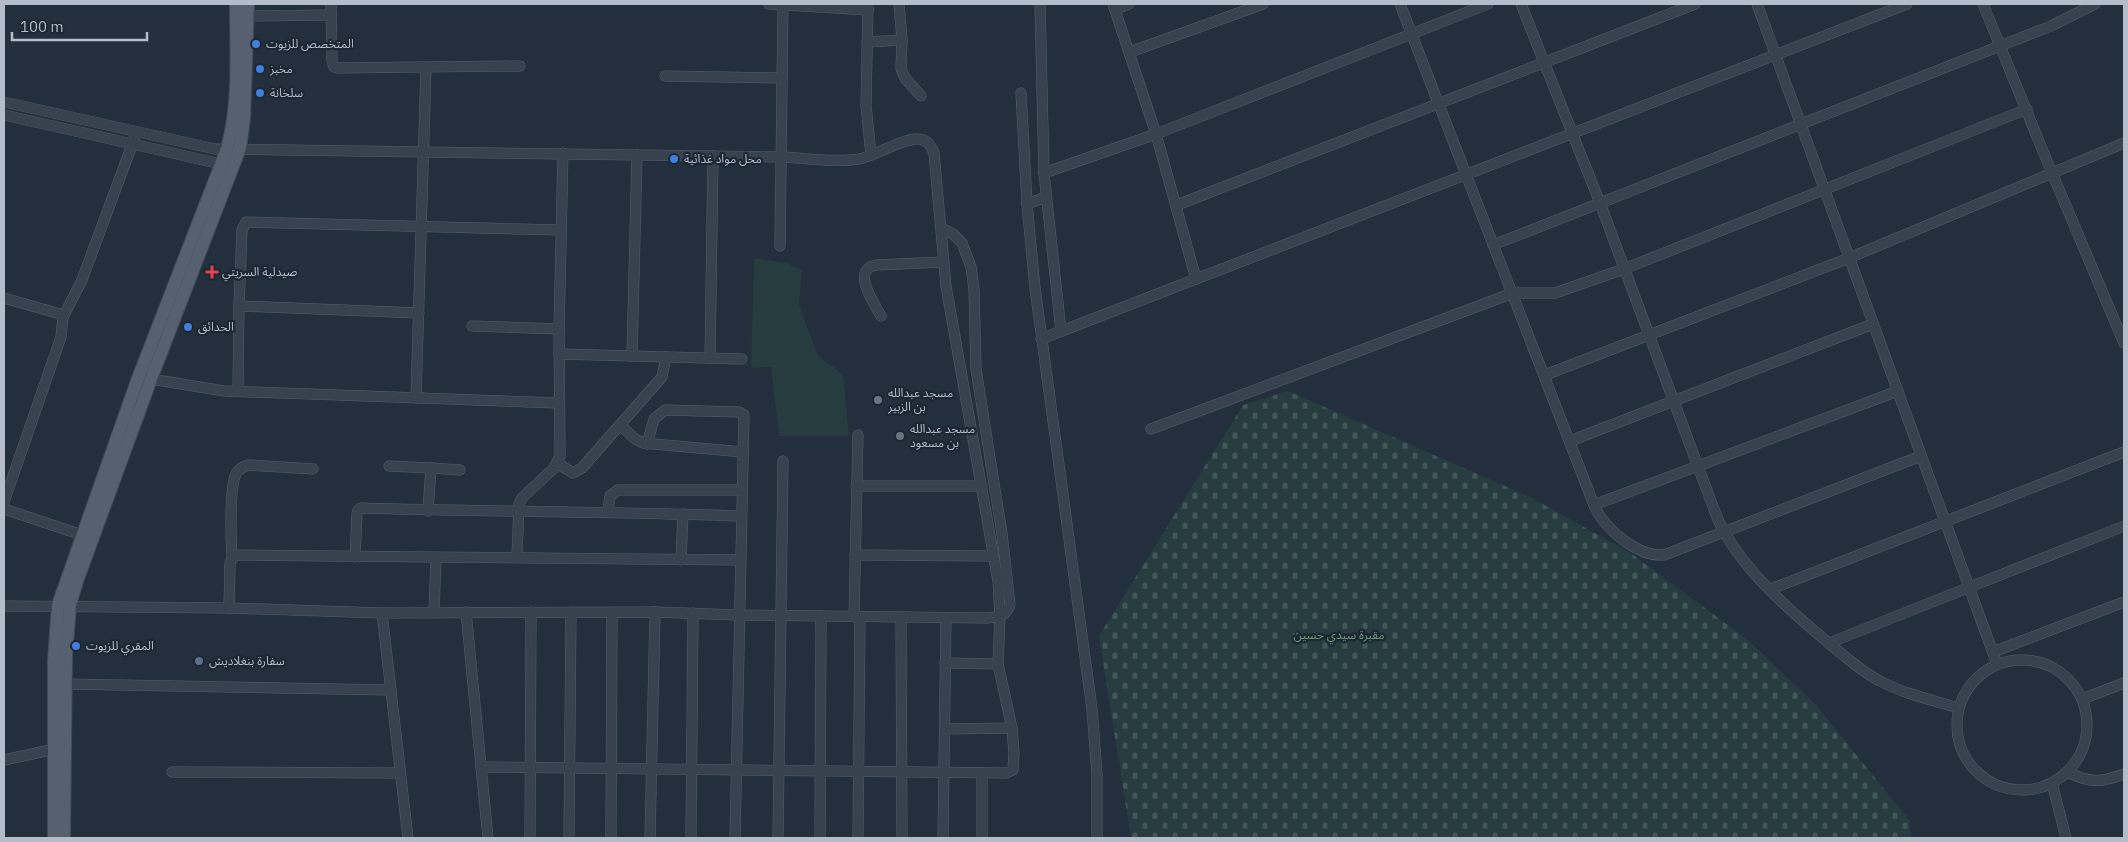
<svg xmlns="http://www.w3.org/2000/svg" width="2128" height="842" font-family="'IBM Plex Sans','Noto Sans Arabic',sans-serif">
	<defs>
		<pattern id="cemetery-stones" width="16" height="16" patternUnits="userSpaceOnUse" patternTransform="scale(1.25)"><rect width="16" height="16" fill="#263c3f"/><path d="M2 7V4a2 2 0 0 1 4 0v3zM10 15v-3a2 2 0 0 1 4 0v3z" fill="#435659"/></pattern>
	</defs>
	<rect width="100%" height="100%" fill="#242f3e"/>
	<path fill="url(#cemetery-stones)" d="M1288 391 1530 497 1629 552 1747 639 1816 705 1910 821 1911 838H1131L1099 636 1243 405Z"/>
	<path fill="#263c3f" d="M754 258 786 263 802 270 799 305 818 356 843 374 849 436H779L771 367 751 368Z"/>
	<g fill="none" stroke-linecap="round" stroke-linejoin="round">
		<defs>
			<g id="minor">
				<path d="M331 4 332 61 334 67 337 68 520 66"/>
				<path d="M769 4 868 10"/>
				<path d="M868 4 866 105 871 155"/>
				<path d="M899 4 902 40 901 69 905 78 921 96"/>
				<path d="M1040 4 1044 173 1061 331"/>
				<path d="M1113 4 1156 134 1196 279"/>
				<path d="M1400 4 1594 505C1604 529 1638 557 1664 555L1921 456"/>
				<path d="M1521 4 1600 203 1715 512C1734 563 1790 611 1831 645 1847 658 1862 672 1880 681 1904 694 1932 700 1959 708"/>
				<path d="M1757 4 1997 664"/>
				<path d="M1983 4 2047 161 2124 343"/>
				<path d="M1115 9 1129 4"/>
				<path d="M249 16 331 15"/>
				<path d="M867 42 902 40"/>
				<path d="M1130 52 1263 4"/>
				<path d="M665 76 782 78"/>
				<path d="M1021 93 1027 204 1035 288 1092 709 1097 775V838"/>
				<path d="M4 102 215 149 781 157C806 158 834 163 859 159 875 156 903 138 918 139 926 139 931 145 934 153L946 286 998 581 1000 616 998 664 1012 728 1014 753 1013 770 1006 773 481 767"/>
				<path d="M4 115 221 164"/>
				<path d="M1044 173 1156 134 1488 4"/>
				<path d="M1027 204 1046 197"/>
				<path d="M1177 205 1695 4"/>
				<path d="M1493 245 2051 26 2095 4"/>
				<path d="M780 246 783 4"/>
				<path d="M4 298 60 314 63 317 61 337 4 502"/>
				<path d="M239 306 419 313"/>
				<path d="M881 316C874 303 850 269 877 265L943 262"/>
				<path d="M63 317 82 280 135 137"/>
				<path d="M472 326 559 329"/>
				<path d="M1041 339 1907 4"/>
				<path d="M559 354 742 359"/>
				<path d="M632 356 637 155"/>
				<path d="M710 358 713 156"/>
				<path d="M1545 375 1849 258 2124 143"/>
				<path d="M143 380 151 379 224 391 559 403"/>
				<path d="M238 391 239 306 242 230 246 222 561 230"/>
				<path d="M416 398 426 68"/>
				<path d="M620 425 635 439 643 443 743 452"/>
				<path d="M1151 429 1513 293H1555L1624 269 2027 109"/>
				<path d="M1570 441 1873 324"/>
				<path d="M647 444 654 419 665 410 739 412 744 415 735 838"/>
				<path d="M557 463 573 473 582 468 662 377 666 357"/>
				<path d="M389 466 431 468"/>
				<path d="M856 486H982"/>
				<path d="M1594 505 1898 391"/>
				<path d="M4 509 82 535"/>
				<path d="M428 511 431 468 460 470"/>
				<path d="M608 511 610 496 618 490H742"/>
				<path d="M855 555 993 556"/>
				<path d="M355 557 357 514 358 510 361 508C488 512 614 511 741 516"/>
				<path d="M517 557 519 504 522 498 554 468 560 456 559 329 563 153"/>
				<path d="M232 558C231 541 229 488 236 474 239 468 243 467 248 465L313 469"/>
				<path d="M681 560 683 514"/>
				<path d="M1771 589 2124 452"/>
				<path d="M4 606 229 608 382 613 655 612 739 615 987 618C997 617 1007 617 1010 604L1002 534 976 369 974 289 971 267 962 243 953 234 941 228"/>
				<path d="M229 608 230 563 232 558 237 555 740 560"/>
				<path d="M434 612 436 558"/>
				<path d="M466 612 488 838"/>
				<path d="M382 613 408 838"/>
				<path d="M854 617 858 435"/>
				<path d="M901 617 902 838"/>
				<path d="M1829 643 2124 526"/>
				<path d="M1993 652 2124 602"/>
				<circle cx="2022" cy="725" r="65"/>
				<path d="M945 663 998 664"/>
				<path d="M65 684 391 690"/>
				<path d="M2082 699 2124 683"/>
				<path d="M945 729 1012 728"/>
				<path d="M4 760 55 749"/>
				<path d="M172 772 400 773"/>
				<path d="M2067 772C2090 783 2100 783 2124 774"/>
				<path d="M2052 783 2066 838"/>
				<path d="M530 838 531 612"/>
				<path d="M569 838 571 612"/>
				<path d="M611 838 612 613"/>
				<path d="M650 838 655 612"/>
				<path d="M691 838 693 613"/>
				<path d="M778 838 783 461"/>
				<path d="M820 838 821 616"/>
				<path d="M858 838 860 617"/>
				<path d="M943 838 946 618"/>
				<path d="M982 838V773"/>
			</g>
			<g id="major">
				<path d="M54 838V660L58 605 137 381 227 149C240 102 236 52 236 4"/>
				<path d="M64 838 66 656 70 605 77 581 151 379 240 148 244 119 248 4"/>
			</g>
		</defs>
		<use href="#minor" stroke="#565f6c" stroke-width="11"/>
		<use href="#major" stroke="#414a57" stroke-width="14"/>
		<use href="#minor" stroke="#38414e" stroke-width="10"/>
		<use href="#major" stroke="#56606e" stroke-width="12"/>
	</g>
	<g fill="#3f7fe0" stroke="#1d2633" stroke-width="2">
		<circle cx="256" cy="44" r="5"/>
		<circle cx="260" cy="69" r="5"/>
		<circle cx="260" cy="93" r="5"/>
		<circle cx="674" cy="159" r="5"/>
		<circle cx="188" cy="327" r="5"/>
		<circle cx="76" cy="646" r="5"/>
	</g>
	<path fill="#e0444e" stroke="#1d2633" stroke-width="2" d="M209.5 264.5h5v5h5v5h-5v5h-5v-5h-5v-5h5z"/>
	<g fill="#6b7280" stroke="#1d2633" stroke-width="2">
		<circle cx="878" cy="400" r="5"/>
		<circle cx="900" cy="436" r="5"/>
	</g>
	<circle fill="#5c6f8a" stroke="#1d2633" stroke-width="2" cx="199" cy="661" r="5"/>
	<g text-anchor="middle" stroke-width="4.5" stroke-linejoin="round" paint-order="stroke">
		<g font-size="12" fill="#b4bcc9" stroke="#1d2633" text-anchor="start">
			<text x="266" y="48">المتخصص للزيوت</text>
			<text x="270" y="73">مخبز</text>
			<text x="270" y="97">سلخانة</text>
			<text x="684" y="163">محل مواد غذائية</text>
			<text x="222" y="276">صيدلية السريتي</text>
			<text x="198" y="331">الحدائق</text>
			<text x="888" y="397">مسجد عبدالله<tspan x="888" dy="14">بن الزبير</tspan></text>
			<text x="910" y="433">مسجد عبدالله<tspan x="910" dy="14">بن مسعود</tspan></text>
			<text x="86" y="650">المقري للزيوت</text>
			<text x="209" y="665">سفارة بنغلاديش</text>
		</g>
		<g font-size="12" fill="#6b9a76" stroke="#1d2633">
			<text x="1339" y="639">مقبرة سيدي حسين</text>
		</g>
	</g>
	<rect width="2128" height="842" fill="none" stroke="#b4bcc9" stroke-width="10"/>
	<path d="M12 32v8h135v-8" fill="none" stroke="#b4bcc9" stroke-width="2.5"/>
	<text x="20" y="32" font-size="15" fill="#b4bcc9" stroke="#1d2633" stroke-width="4" paint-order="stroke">100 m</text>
</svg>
